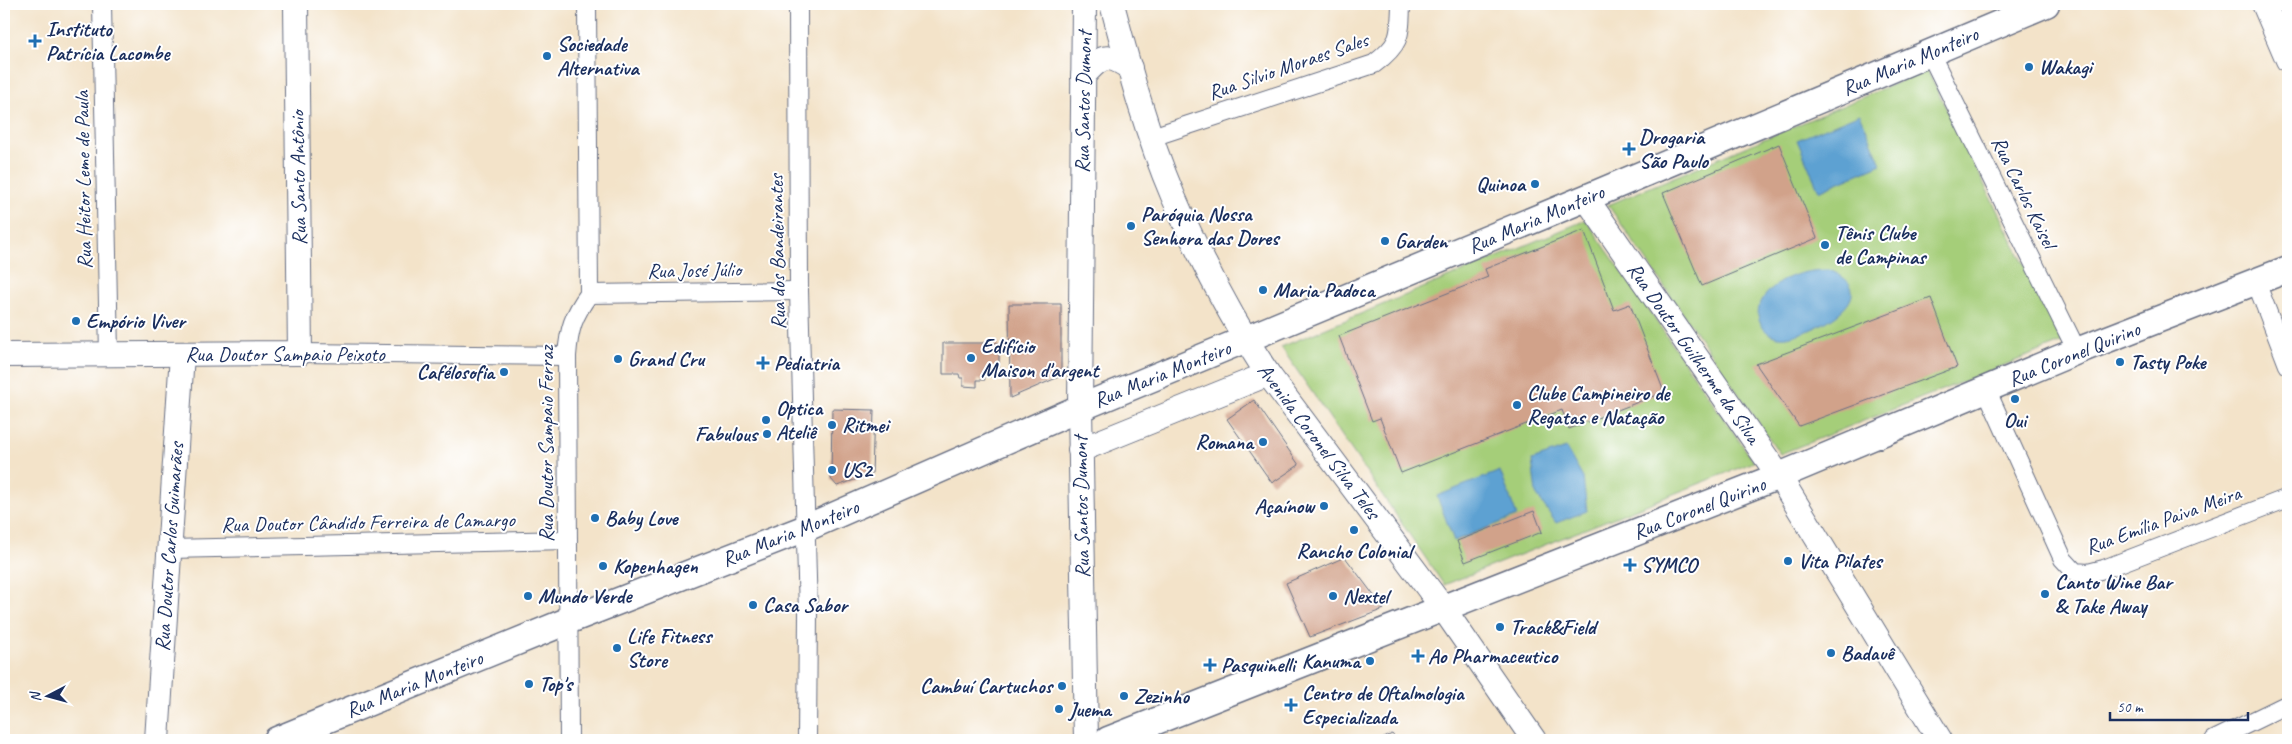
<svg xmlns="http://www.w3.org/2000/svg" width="2292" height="744" font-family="Caveat,sans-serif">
	<rect width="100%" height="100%" fill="#fff"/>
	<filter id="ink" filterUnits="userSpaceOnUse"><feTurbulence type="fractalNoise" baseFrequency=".02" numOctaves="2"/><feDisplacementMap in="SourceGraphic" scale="10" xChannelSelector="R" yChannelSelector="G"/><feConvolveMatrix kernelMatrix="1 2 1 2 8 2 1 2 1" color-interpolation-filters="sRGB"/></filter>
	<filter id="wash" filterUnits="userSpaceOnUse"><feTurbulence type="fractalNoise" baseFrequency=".0096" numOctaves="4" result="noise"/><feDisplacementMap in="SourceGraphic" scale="20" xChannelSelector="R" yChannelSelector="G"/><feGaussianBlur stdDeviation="1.12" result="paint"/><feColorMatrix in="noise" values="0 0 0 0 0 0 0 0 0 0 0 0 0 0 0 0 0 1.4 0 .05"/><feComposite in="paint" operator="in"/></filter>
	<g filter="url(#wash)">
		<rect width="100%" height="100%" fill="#f3e3c9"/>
		<g fill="#a5ce79" stroke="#607e6c">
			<path d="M1927 70 2063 342 1780 454 1608 205Z"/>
			<path d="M1586 220 1754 462 1444 585 1281 347Z"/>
		</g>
		<g fill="#5da1d2" stroke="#3c6898">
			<path d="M1860 114 1881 164 1819 191 1797 140Z"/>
			<path d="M1829 270C1889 294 1817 332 1787 337 1779 338 1771 336 1766 331 1746 311 1768 287 1788 278 1801 272 1814 270 1829 270Z"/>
			<path d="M1566 448 1583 478 1587 511 1556 523 1536 494 1532 460Z"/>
			<path d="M1500 471 1517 516 1454 541 1437 496Z"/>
		</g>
		<g id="blocks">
			<g fill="#d1a28a">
				<path d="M1779 144 1817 238 1702 286 1663 193Z"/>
				<path d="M1584 230 1614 310 1630 304 1664 392 1569 429 1562 410 1401 473 1380 418 1372 421 1339 336 1488 277 1485 269Z"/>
				<path d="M1931 298 1957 367 1799 426 1756 364Z"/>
				<path d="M1009 304H1061V376L1010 398Z"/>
				<path d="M943 343H999V376H984L985 380H977V387L963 386V378H960L959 374H943Z"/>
				<path d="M1254 400 1299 465 1272 483 1227 419Z"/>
				<path d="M832 409 874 410 872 474 837 486 831 479Z"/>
				<path d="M1534 511 1542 532 1465 562 1457 541Z"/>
				<path d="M1345 557 1384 609 1310 637 1286 583Z"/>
				<path d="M1392 734 1397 740H1380Z"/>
			</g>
		</g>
	</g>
	<g filter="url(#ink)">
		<use href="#blocks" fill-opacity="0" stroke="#676e83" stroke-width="1"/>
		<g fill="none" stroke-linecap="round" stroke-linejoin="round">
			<defs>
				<g id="street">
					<path d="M102 4 109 355"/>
					<path d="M798 4 799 291 808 613 807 740"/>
					<path d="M1930 53 2077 351"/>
					<path d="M1152 137 1374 64C1401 44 1400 36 1401 4"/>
					<path d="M2256 282 2288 365"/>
					<path d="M589 294 799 291"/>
					<path d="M300 353 567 356"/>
					<path d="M1986 389 2063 559 2075 572 2088 573 2104 569 2288 498"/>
					<path d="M169 549 568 540"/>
					<path d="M569 740 567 356C569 329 573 316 589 294L587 4"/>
					<path d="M2214 740 2288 704"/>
				</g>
				<g id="secondary">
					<path d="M1084 4 1080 408 1086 740"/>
					<path d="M1112 4C1129 68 1147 135 1173 196 1199 256 1232 320 1268 374L1443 608 1534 740"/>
					<path d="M2264 4 2288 60"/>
					<path d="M1083 76C1101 56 1107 52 1130 68"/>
					<path d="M1586 198 1779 476 1940 740"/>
					<path d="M4 355 300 353 296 4"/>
					<path d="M1080 450 1268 374"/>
					<path d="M157 740 182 354"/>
				</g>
				<g id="primary">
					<path d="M277 740 570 620 806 528 1080 408 1586 198 2046 4"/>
					<path d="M1108 740 1779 476 2077 351 2288 269"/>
				</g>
			</defs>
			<use href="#street" stroke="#676e83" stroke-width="20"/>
			<use href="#secondary" stroke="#676e83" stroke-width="26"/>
			<use href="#primary" stroke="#676e83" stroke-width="29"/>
			<use href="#street" stroke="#fff" stroke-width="18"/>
			<use href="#secondary" stroke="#fff" stroke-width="24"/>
			<use href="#primary" stroke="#fff" stroke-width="26"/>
		</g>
	</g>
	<g fill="#1f6fb2" stroke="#fff" stroke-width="2">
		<path d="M32.5 33.5h5v5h5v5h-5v5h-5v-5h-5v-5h5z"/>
		<circle cx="547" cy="56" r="5"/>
		<circle cx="2029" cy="67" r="5"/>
		<path d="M1626.5 141.5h5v5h5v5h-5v5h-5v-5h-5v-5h5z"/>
		<circle cx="1535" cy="184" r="5"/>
		<circle cx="1131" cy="226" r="5"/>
		<circle cx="1385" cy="241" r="5"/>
		<circle cx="1825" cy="245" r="5"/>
		<circle cx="1263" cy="290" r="5"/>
		<circle cx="76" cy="321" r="5"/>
		<circle cx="971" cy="358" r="5"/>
		<circle cx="618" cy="359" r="5"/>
		<circle cx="2120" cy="362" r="5"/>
		<path d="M760.5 355.5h5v5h5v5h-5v5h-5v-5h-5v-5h5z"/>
		<circle cx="504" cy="372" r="5"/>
		<circle cx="2015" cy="399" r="5"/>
		<circle cx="1517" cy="405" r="5"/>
		<circle cx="766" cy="420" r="5"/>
		<circle cx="832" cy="425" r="5"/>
		<circle cx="767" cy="434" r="5"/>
		<circle cx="1263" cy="442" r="5"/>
		<circle cx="832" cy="470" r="5"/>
		<circle cx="1324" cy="506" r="5"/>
		<circle cx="595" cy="518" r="5"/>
		<circle cx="1354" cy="530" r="5"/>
		<circle cx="1788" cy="561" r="5"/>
		<path d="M1627.5 557.5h5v5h5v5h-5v5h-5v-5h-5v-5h5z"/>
		<circle cx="603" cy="566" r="5"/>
		<circle cx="2045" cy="594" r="5"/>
		<circle cx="528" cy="596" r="5"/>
		<circle cx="1333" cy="596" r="5"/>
		<circle cx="753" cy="605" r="5"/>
		<circle cx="1500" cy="627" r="5"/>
		<circle cx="617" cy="648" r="5"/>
		<circle cx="1831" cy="653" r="5"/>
		<path d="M1415.5 648.5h5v5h5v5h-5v5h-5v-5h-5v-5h5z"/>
		<circle cx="1370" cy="661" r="5"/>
		<path d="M1207.5 657.5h5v5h5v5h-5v5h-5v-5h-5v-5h5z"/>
		<circle cx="529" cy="684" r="5"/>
		<circle cx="1062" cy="686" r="5"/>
		<circle cx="1124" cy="696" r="5"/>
		<path d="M1288.5 697.5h5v5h5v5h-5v5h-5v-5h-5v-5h5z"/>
		<circle cx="1059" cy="709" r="5"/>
	</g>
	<g text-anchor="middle" stroke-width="4" stroke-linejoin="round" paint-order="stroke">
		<g font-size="21" font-weight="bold" fill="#1b2f5e" stroke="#fff" text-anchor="start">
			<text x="46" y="36">Instituto<tspan x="46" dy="24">Patrícia Lacombe</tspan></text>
			<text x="557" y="51">Sociedade<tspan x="557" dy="24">Alternativa</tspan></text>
			<text x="2039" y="74">Wakagi</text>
			<text x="1639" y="144">Drogaria<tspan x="1639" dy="24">São Paulo</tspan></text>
			<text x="1525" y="191" text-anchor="end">Quinoa</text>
			<text x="1141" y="221">Paróquia Nossa<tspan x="1141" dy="24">Senhora das Dores</tspan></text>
			<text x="1835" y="240">Tênis Clube<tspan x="1835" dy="24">de Campinas</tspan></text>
			<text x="1395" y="248">Garden</text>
			<text x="1273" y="297">Maria Padoca</text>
			<text x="86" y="328">Empório Viver</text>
			<text x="981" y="353">Edifício<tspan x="981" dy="24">Maison d'argent</tspan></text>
			<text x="628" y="366">Grand Cru</text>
			<text x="2130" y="369">Tasty Poke</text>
			<text x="774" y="370">Pediatria</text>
			<text x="494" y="379" text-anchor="end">Cafélosofia</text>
			<text x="1527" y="400">Clube Campineiro de<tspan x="1527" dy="24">Regatas e Natação</tspan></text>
			<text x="776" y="415">Optica<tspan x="776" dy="24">Ateliê</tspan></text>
			<text x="2015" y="427" text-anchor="middle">Oui</text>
			<text x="842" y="432">Ritmei</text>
			<text x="757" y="441" text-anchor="end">Fabulous</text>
			<text x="1253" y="449" text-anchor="end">Romana</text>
			<text x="842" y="477">US2</text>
			<text x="1314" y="513" text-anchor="end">Açaínow</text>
			<text x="605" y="525">Baby Love</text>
			<text x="1354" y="558" text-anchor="middle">Rancho Colonial</text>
			<text x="1798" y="568">Vita Pilates</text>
			<text x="1641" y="572">SYMCO</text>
			<text x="613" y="573">Kopenhagen</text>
			<text x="2055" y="589">Canto Wine Bar<tspan x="2055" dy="24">&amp; Take Away</tspan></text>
			<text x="538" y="603">Mundo Verde</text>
			<text x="1343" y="603">Nextel</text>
			<text x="763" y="612">Casa Sabor</text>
			<text x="1510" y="634">Track&amp;Field</text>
			<text x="627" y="643">Life Fitness<tspan x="627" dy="24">Store</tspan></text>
			<text x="1841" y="660">Badauê</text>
			<text x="1428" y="663">Ao Pharmaceutico</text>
			<text x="1360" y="668" text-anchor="end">Kanuma</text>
			<text x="1221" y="672">Pasquinelli</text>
			<text x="539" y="691">Top's</text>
			<text x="1052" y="693" text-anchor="end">Cambuí Cartuchos</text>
			<text x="1302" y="700">Centro de Oftalmologia<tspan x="1302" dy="24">Especializada</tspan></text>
			<text x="1134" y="703">Zezinho</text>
			<text x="1069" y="716">Juema</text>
		</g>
		<g font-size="21" fill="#1b2f5e" stroke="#fff">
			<text transform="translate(1910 61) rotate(-23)" y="7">Rua Maria Monteiro</text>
			<text transform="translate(1288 66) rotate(-19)" y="7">Rua Silvio Moraes Sales</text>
			<text transform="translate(1083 102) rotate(-89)" y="7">Rua Santos Dumont</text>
			<text transform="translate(298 178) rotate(-91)" y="7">Rua Santo Antônio</text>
			<text transform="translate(83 180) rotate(-91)" y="7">Rua Heitor Leme de Paula</text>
			<text transform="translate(2024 192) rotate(64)" y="7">Rua Carlos Kaisel</text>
			<text transform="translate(1536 219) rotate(-23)" y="7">Rua Maria Monteiro</text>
			<text transform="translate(777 252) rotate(-91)" y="7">Rua dos Bandeirantes</text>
			<text transform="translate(694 270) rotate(-1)" y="7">Rua José Júlio</text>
			<text transform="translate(1694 353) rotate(55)" y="7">Rua Doutor Guilherme da Silva</text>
			<text x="285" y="361">Rua Doutor Sampaio Peixoto</text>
			<text transform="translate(2074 354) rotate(-22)" y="7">Rua Coronel Quirino</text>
			<text transform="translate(1162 374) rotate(-22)" y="7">Rua Maria Monteiro</text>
			<text transform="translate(1319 441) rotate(53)" y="7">Avenida Coronel Silva Teles</text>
			<text transform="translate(546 444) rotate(-90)" y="7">Rua Doutor Sampaio Ferraz</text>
			<text transform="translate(1081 507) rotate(-91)" y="7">Rua Santos Dumont</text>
			<text transform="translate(1699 508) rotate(-21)" y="7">Rua Coronel Quirino</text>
			<text transform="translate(2163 520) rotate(-20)" y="7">Rua Emília Paiva Meira</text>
			<text transform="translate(368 522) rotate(-1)" y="7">Rua Doutor Cândido Ferreira de Camargo</text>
			<text transform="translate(790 533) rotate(-22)" y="7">Rua Maria Monteiro</text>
			<text transform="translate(169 547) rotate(-86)" y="7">Rua Doutor Carlos Guimarães</text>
			<text transform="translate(414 684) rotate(-22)" y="7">Rua Maria Monteiro</text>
		</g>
	</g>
	<rect width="2292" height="744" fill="none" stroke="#fff" stroke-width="20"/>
	<g transform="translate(48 696) rotate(264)" stroke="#ffffff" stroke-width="4" paint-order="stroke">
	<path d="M0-4L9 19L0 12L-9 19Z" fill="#1b2f5e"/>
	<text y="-8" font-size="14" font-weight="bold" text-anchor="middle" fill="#1b2f5e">N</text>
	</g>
	<path d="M2110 712v8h138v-8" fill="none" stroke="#1b2f5e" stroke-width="2.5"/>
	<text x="2117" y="712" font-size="15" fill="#1b2f5e" stroke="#ffffff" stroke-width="4" paint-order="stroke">50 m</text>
</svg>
